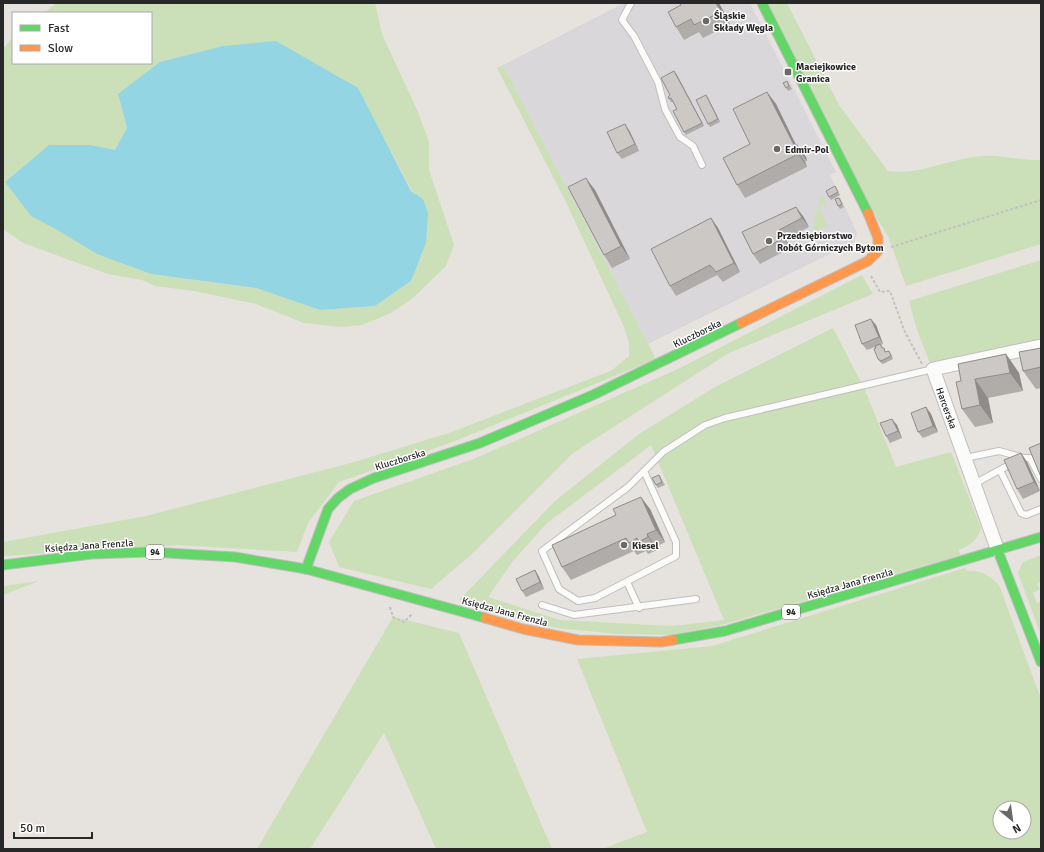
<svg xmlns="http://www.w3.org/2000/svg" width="1044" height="852" font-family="Signika,sans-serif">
	<rect width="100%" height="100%" fill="#e6e2de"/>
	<path fill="#d9d7d9" d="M624 3H750L836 172 830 175 857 233 854 242 648 344 503 65Z"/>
	<g fill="#cbe0b8" fill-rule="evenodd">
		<path d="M56 3H375L382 34 418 112 429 142V170L454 245 446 266 413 298 391 313 362 325 340 327 304 323 256 304 194 291 155 286 142 280 108 274 23 243 3 229V49L13 37V63H151V13H44ZM118 94 391 151 412 191 423 200 411 281 375 306 320 310 256 288 151 274 31 216 91 145 115 150 127 129Z"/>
		<path d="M768 3H787L839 105 888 171C919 176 950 158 982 156 1001 154 1021 161 1041 160V244L906 286 888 236 875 215Z"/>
		<path d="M503 65 656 359 455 441 339 482 308 523 297 552 178 545 3 556V542L146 516 351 463 449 433 600 375 611 371 629 356V343L624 327 566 202 497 68Z"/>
		<path d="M823 197 826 203 819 207 827 226 816 231 813 228 820 198Z"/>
		<path d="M1041 260V342L930 363 917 330 909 301Z"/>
		<path d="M862 275 873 294 729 353 573 453 472 554 431 589 339 567 329 542 354 501 476 458 678 369Z"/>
		<path d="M833 328 865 390 896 467 951 452 981 528C978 540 970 545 959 550L960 555 725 624 671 635 618 634 557 628 480 610 459 600 555 501 639 434 715 387ZM651 445 724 620 672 626 560 620 488 597 513 561 547 523Z"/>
		<path d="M1041 555V581L1037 584 1040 589 1033 593 1037 603 1041 602V635L1018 573 1023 562Z"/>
		<path d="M965 568 967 571C980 570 989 575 999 585L1041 699V849H602L647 832 577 659 712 646ZM1000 808H1024V832H1000Z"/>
		<path d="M39 581 3 595V586Z"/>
		<path d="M393 617 459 633 552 849H436L384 733 310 849H257Z"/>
	</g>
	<path fill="#94d5e4" d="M276 41 358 88 411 191 423 199 428 213 426 243 411 281 375 306 320 310 256 288 151 274 97 254 59 231 31 216 5 182 49 145H91L115 150 127 128 118 94 160 62 223 46Z"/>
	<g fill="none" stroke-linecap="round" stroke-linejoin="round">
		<defs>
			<g id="lane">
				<path d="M631 3 622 20 634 36 658 82 665 109 680 137 693 146 702 165"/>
				<path d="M965 458 999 451 1021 457"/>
				<path d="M1000 470 1021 513 1026 515 1041 509"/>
				<path d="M644 471 676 542V556L595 598 578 601 559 589 542 551 628 487 663 452 705 425 725 418 933 369"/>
				<path d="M974 484 1022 458H1030L1041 479"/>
				<path d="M627 582 639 608"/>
				<path d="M542 605 574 615 696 599"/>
			</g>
			<path id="street" d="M998 551 933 369 1041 346"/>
			<g id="fast">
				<path d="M762 3 868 213"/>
				<path d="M998 551 1041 662"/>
				<path d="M3 565 92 554 150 552 235 557 306 569 485 618"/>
				<path d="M306 569 328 509 338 498 350 489 374 478 480 443 593 395 741 323"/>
				<path d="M673 640 725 631 1041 537"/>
			</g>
			<g id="slow">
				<path d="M741 323 868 261 878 251V238L868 213"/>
				<path d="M485 618 523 629 578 640 661 642 673 640"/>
			</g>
		</defs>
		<use href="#lane" stroke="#c0bebf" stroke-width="8"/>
		<use href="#street" stroke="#c0bebf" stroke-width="15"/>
		<use href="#fast" stroke="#c0bebf" stroke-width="11"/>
		<use href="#slow" stroke="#c0bebf" stroke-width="11"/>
		<g stroke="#c3c2c2" stroke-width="2" stroke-dasharray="3 2" stroke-linecap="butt">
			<path d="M891 247 1041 200"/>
			<path d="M787 249 788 251 795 247"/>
			<path d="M871 276 880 292 890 291 904 330 922 364"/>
			<path d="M390 607 393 617 404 622 413 613"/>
		</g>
		<use href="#lane" stroke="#fbfbfa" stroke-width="6"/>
		<use href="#street" stroke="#fbfbfa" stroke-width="13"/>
		<use href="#fast" stroke="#63d668" stroke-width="9"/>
		<use href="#slow" stroke="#ff974d" stroke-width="9"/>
	</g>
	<g fill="#afaca9">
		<path d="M680 3H719L730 24 703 38 699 32 684 40 676 27 681 5Z"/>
		<path d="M674 71 704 126 686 135 684 132 677 109 673 102H671L668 97 670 95Z"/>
		<path d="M787 81 792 89 788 91 786 88Z"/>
		<path d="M767 92 776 104 796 145H797L806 157 807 161 805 162 807 167 745 198 737 185Z"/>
		<path d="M708 98 720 122 710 127 708 124Z"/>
		<path d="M629 130 639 151 622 159 617 153Z"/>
		<path d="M835 186 840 195 831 200 829 197Z"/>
		<path d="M595 190 630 259 612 268 604 255Z"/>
		<path d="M839 198 844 207 840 209 838 206Z"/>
		<path d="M803 216 809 227 786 239 790 248 760 264 753 254 742 232Z"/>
		<path d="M711 218 718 228 740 272 723 282 717 275 676 296 670 286Z"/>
		<path d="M876 325 883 344 881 345 886 352 891 354 893 359 883 364 880 362 878 359 875 347 867 350 862 344Z"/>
		<path d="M1041 348V388L1036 389 1023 371Z"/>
		<path d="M1006 354 1019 373 1023 391 988 398 993 423 975 427 962 409 961 381Z"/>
		<path d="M926 407 931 414 938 432 923 438 918 432Z"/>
		<path d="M897 425 902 438 890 443 886 436Z"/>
		<path d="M1021 453 1027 462 1040 491 1023 499 1017 489Z"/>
		<path d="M659 475 665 485 658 488 656 485Z"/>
		<path d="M650 509 665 542 656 547 657 550 648 554 646 551 637 555 634 551 571 580 562 567Z"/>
		<path d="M535 570 539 577 544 589 526 597 522 591Z"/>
	</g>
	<g fill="#8e8c8a">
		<path d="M716 3H719L730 24 721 12Z"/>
		<path d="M674 71 677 75 704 126 702 123Z"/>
		<path d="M767 92 776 104 798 149 794 145Z"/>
		<path d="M706 95 708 98 720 122 718 119Z"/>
		<path d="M625 124 629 130 639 151 635 144Z"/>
		<path d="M797 145 806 157 807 161 798 149Z"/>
		<path d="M796 150 805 162 807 167 798 154Z"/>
		<path d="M586 178 595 190 630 259 621 246Z"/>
		<path d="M796 207 803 216 809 227 802 218Z"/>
		<path d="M711 218 718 228 740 272 734 263Z"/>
		<path d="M779 230 786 239 790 248 784 238Z"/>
		<path d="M871 319 876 325 883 344 879 337Z"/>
		<path d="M1006 354 1019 373 1023 391 1010 373Z"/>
		<path d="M975 379 988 398 993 423 980 405Z"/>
		<path d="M926 407 931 414 938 432 933 426Z"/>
		<path d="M892 419 897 425 902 438 898 431Z"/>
		<path d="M1021 453 1027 462 1040 491 1034 482Z"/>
		<path d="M641 497 650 509 665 542 656 530Z"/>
		<path d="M647 534 656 547 657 550 648 537Z"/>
		<path d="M535 570 539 577 544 589 540 582Z"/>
	</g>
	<g fill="#cbc8c5" stroke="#8e8c8a">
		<path d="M680 3H716L721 12 694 25 691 19 676 27 668 12 681 5Z"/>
		<path d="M674 71 702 123 684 132 673 111 677 109 671 98 669 99 668 97 670 95 661 78Z"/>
		<path d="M787 81 789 86 786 88 783 83Z"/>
		<path d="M767 92 794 145H797L798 149 796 150 798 154 737 185 723 158 750 144 733 109Z"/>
		<path d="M706 95 718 119 708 124 696 100Z"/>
		<path d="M625 124 635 144 617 153 607 132Z"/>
		<path d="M586 178 621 246 604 255 568 187Z"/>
		<path d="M835 186 838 192 829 197 826 191Z"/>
		<path d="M839 198 842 204 838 206 835 199Z"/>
		<path d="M796 207 802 218 779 230 784 238 753 254 742 232Z"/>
		<path d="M711 218 734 263 716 272 710 265 670 286 651 249Z"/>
		<path d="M871 319 879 337 862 344 855 325Z"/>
		<path d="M880 344 882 348H884L885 352 889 351 891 356 881 361 878 359 874 349 876 348 875 346Z"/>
		<path d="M1041 348V367L1023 371 1019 352Z"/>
		<path d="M1006 354 1010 373 975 379 980 405 962 409 956 382 961 381 958 364Z"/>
		<path d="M926 407 933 426 918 432 911 413Z"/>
		<path d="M892 419 898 431 886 436 880 423Z"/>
		<path d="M1041 443V477L1029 448Z"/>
		<path d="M1021 453 1034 482 1017 489 1004 460Z"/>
		<path d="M659 475 662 482 656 485 652 478Z"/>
		<path d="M641 497 656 530 647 534 648 537 639 542 637 538 629 543 626 538 562 567 552 545 616 515 613 509Z"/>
		<path d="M535 570 540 582 522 591 516 579Z"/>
	</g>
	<g fill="#6a6968" stroke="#fff" stroke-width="1.5">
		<circle cx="706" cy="21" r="4"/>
		<rect x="784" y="68" width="8" height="8" rx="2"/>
		<circle cx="777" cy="149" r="4"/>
		<circle cx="769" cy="241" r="4"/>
		<circle cx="624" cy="545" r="4"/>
	</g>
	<g text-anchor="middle" stroke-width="3" stroke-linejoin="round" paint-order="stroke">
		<g fill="#fff" stroke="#686868" stroke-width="1">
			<rect x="146" y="545" width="18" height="14" rx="3"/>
			<rect x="782" y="605" width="18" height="14" rx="3"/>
		</g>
		<g font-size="9" font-weight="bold" fill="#282828">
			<text x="155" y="555">94</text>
			<text x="791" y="615">94</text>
		</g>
		<g font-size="10" font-weight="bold" fill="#282828" stroke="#fff" text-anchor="start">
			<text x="714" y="19">Śląskie<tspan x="714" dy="12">Składy Węgla</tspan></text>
			<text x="796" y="70">Maciejkowice<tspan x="796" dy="12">Granica</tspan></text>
			<text x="785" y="153">Edmir-Pol</text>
			<text x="777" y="239">Przedsiębiorstwo<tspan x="777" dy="12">Robót Górniczych Bytom</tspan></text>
			<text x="632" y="549">Kiesel</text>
		</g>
		<g font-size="10" fill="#282828" stroke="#fff">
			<text transform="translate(697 333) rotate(-26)" y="4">Kluczborska</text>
			<text transform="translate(947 408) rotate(70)" y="4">Harcerska</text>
			<text transform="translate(400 459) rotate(-17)" y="4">Kluczborska</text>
			<text transform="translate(89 545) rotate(-4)" y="4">Księdza Jana Frenzla</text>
			<text transform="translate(850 583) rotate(-16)" y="4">Księdza Jana Frenzla</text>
			<text transform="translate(505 611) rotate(15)" y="4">Księdza Jana Frenzla</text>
		</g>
	</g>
	<rect width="1044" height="852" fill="none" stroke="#282828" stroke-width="8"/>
	<rect x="12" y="12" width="140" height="52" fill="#ffffff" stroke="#a9a9a9"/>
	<rect x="20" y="25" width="20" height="6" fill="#63d668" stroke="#a9a9a9"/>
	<text x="48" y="32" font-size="12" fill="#282828">Fast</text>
	<rect x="20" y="45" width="20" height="6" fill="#ff974d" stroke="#a9a9a9"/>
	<text x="48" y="52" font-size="12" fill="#282828">Slow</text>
	<g transform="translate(1012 820) rotate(151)"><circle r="19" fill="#ffffff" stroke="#a9a9a9"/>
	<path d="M0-3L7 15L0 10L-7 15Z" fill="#6a6968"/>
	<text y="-6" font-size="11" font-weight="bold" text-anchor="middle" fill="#282828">N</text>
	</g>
	<path d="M14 832v6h78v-6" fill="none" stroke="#282828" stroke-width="2"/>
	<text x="20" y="832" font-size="12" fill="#282828" stroke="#ffffff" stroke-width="3" paint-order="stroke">50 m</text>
</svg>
